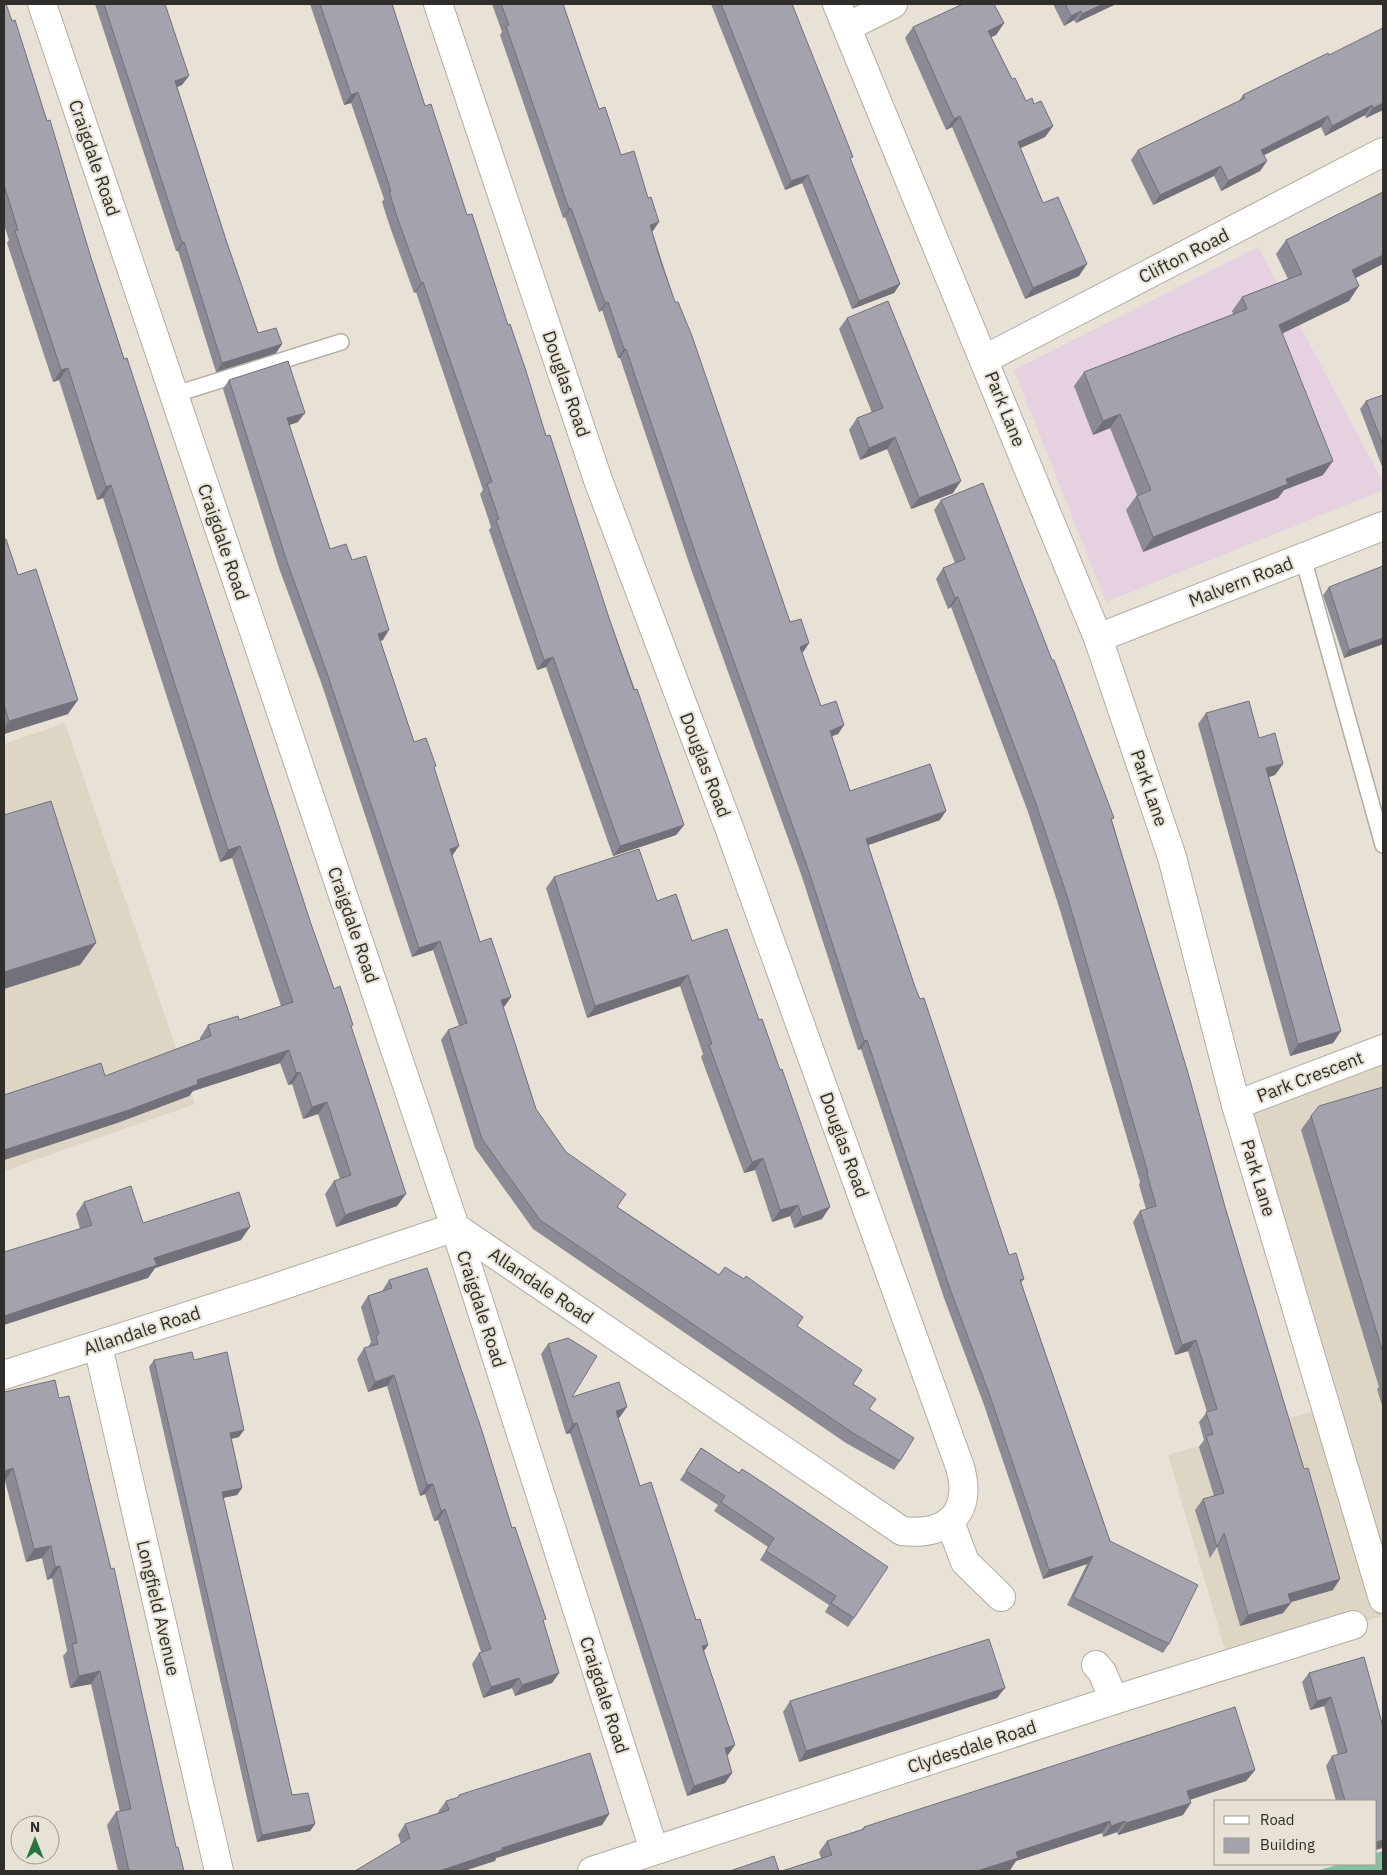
<svg xmlns="http://www.w3.org/2000/svg" width="1387" height="1875" font-family="'IBM Plex Sans',sans-serif">
	<rect width="100%" height="100%" fill="#e7e1d6"/>
	<g fill="#ded6c4">
		<path d="M65 723 195 1104 4 1171V744Z"/>
		<path d="M1383 1049V1616L1228 1660 1168 1455 1326 1407 1236 1105Z"/>
	</g>
	<path fill="#e5d1e0" d="M1258 247 1383 482V490L1106 602 1014 370Z"/>
	<path fill="#82c39f" d="M1383 1851V1871H1316L1341 1864H1376V1853Z"/>
	<g fill="none" stroke-linecap="round" stroke-linejoin="round">
		<defs>
			<g id="service">
				<path d="M173 395 341 342"/>
				<path d="M1303 558 1383 845"/>
			</g>
			<g id="minor">
				<path d="M42 4 455 1227 654 1850"/>
				<path d="M847 27 893 4"/>
				<path d="M985 359 1383 152"/>
				<path d="M1098 638 1383 526"/>
				<path d="M1236 1105 1383 1049"/>
				<path d="M98 1346 219 1871"/>
				<path d="M4 1375 266 1291 455 1227 902 1531C947 1536 973 1514 960 1467L730 830 598 480 438 4"/>
				<path d="M950 1522 965 1562 1001 1597"/>
				<path d="M1096 1665 1102 1672 1114 1700"/>
				<path d="M592 1871 1114 1700 1353 1625"/>
			</g>
			<path id="tertiary" d="M837 4 1098 638 1172 857 1236 1105 1383 1599"/>
		</defs>
		<use href="#service" stroke="#b2ada2" stroke-width="18"/>
		<use href="#minor" stroke="#b2ada2" stroke-width="30"/>
		<use href="#tertiary" stroke="#b2ada2" stroke-width="30"/>
		<use href="#service" stroke="#fff" stroke-width="15"/>
		<use href="#minor" stroke="#fff" stroke-width="28"/>
		<use href="#tertiary" stroke="#fff" stroke-width="28"/>
	</g>
	<g fill="#8c8b95">
		<path d="M4 4 91 258 311 924 334 989 351 1028 397 1206 336 1227 325 1194 334 1181 340 1179 318 1114 303 1119 292 1084 288 1085 280 1063 193 1091 189 1096 117 1123 4 1160V1095L105 1076 200 1040V1038L208 1025 239 1020 281 1006 232 858 220 862 103 498 97 500 59 380 53 382 7 243 9 240 4 225Z"/>
		<path d="M95 4H165L182 85 177 87 226 240 258 333 282 344 276 353 216 372 178 251H176Z"/>
		<path d="M310 4H392L425 106 467 215 508 325 608 615 684 825 676 835 613 856 546 667 537 670 489 530 491 527 480 494 483 490 416 292 414 293 390 227 382 202 384 199 351 103 344 105Z"/>
		<path d="M492 4H563L599 109 621 155 653 231H652L675 302 790 622 809 643 803 652 802 653 821 706 844 725 838 734 832 736 850 791 940 820 868 845 915 987 1009 1255 1024 1279 1021 1283 1110 1541 1169 1644 1163 1653 1067 1605 1087 1564 1043 1579 984 1405 944 1298 861 1049 858 1050 802 877 692 572 620 358H618L602 310 599 312 565 217 563 218 500 35 502 32Z"/>
		<path d="M711 4H792L850 160 900 284 894 293 852 309 802 183 785 190Z"/>
		<path d="M1053 4H1116L1076 23 1074 20 1064 26Z"/>
		<path d="M1004 23 996 35 991 37 1012 79 1026 101 1034 104 1053 126 1045 137 1020 148 1043 203 1079 276 1025 299 952 127 946 130 905 38 913 27Z"/>
		<path d="M1329 55 1383 110 1366 118 1365 115 1325 136 1321 127 1264 155 1267 161 1260 171 1221 191 1214 176 1153 205 1131 160 1138 150 1239 101 1243 95Z"/>
		<path d="M1286 240 1355 278 1349 301 1282 333 1323 475 1284 490 1278 498 1143 552 1126 510 1137 495 1110 428 1093 435 1074 386 1084 372 1233 314 1232 311 1242 297 1288 279 1276 254Z"/>
		<path d="M847 318 953 493 911 509 887 449 860 460 849 430 857 418 872 413 839 329Z"/>
		<path d="M229 380 298 422 289 425 330 549 352 560 383 640 380 641 414 742 434 769 452 856 480 942 505 1006 503 1007 536 1109 566 1152 617 1207 797 1326 853 1384 869 1409 900 1461 894 1470 846 1443 533 1229 475 1148 441 1040 448 1030 459 1026 433 950 412 957 322 685 279 568 223 389Z"/>
		<path d="M1383 395V469L1360 409 1366 401Z"/>
		<path d="M941 500 1112 820 1225 1207 1333 1590 1291 1602 1283 1613 1240 1626 1217 1547 1210 1558 1195 1510 1203 1499 1214 1496 1199 1447 1204 1440 1199 1422 1207 1412 1188 1351 1175 1355 1133 1222 1140 1211 1146 1209 1139 1185 1140 1182 1060 910 1028 812 951 607 948 609 936 579 943 568 955 563 934 510Z"/>
		<path d="M4 539 18 575 68 714 4 734Z"/>
		<path d="M1329 587 1383 644 1344 658 1323 595Z"/>
		<path d="M1206 713 1259 738 1283 764 1275 775 1269 777 1341 1031 1333 1043 1290 1056 1198 724Z"/>
		<path d="M554 877 657 901 692 941 822 1219 794 1228 790 1216 772 1222 755 1170 744 1173 701 1057 703 1054 680 986 587 1018 546 888Z"/>
		<path d="M1383 1087V1409L1377 1389 1379 1387 1301 1130 1311 1116Z"/>
		<path d="M84 1202 143 1223 241 1240 155 1268 148 1278 80 1229 76 1214Z"/>
		<path d="M389 1280 512 1528 559 1673 552 1683 515 1696 512 1688 483 1698 472 1664 479 1653 481 1652 438 1520 434 1521 425 1494 420 1496 387 1386 368 1392 357 1359 364 1348 368 1347 371 1342 361 1307 368 1296 382 1291Z"/>
		<path d="M548 1344 572 1397 620 1417 618 1418 640 1486 696 1620 708 1645 704 1651 728 1755H727L732 1773 725 1783 687 1796 570 1433 566 1434 541 1354Z"/>
		<path d="M154 1360H194L239 1437 231 1439 242 1488 237 1495 223 1498 292 1795 315 1824 310 1831 257 1842 149 1367Z"/>
		<path d="M4 1392 176 1847 184 1871H118L107 1825 116 1812H120L91 1684 70 1688 63 1656 67 1651 52 1578 47 1580 42 1558 26 1562 5 1481H4Z"/>
		<path d="M701 1448 739 1473 854 1618 848 1627 825 1612 829 1605 760 1560 768 1547 714 1511 718 1505 680 1480Z"/>
		<path d="M1364 1657 1376 1801H1336L1326 1766 1332 1756 1338 1755 1324 1706 1310 1710 1302 1682 1309 1673Z"/>
		<path d="M997 1698 799 1762 783 1712 790 1701Z"/>
		<path d="M1255 1770 1246 1781 1190 1800 1183 1815 1118 1835 1117 1832 1103 1837 1102 1833 1016 1861 1010 1870 1005 1871H782L821 1858 819 1852 827 1841 861 1830 864 1827Z"/>
		<path d="M459 1795 609 1814 602 1825 496 1858 495 1861 401 1844 398 1835 405 1824 438 1813V1812L446 1801 457 1798Z"/>
	</g>
	<g fill="#727179">
		<path d="M1103 4H1116L1076 23 1082 14Z"/>
		<path d="M1081 11 1074 20 1064 26 1071 16Z"/>
		<path d="M1004 23 996 35 980 42 988 31Z"/>
		<path d="M189 76 182 85 169 90 175 81Z"/>
		<path d="M358 92 351 103 344 105 351 95Z"/>
		<path d="M1383 103V110L1366 118 1373 108Z"/>
		<path d="M1372 105 1365 115 1325 136 1332 126Z"/>
		<path d="M960 116 952 127 946 130 954 119Z"/>
		<path d="M1328 116 1321 127 1254 160 1261 150Z"/>
		<path d="M1053 126 1045 137 1010 153 1018 142Z"/>
		<path d="M1267 161 1260 171 1221 191 1228 181Z"/>
		<path d="M1221 166 1214 176 1153 205 1160 195Z"/>
		<path d="M808 175 802 183 785 190 791 181Z"/>
		<path d="M571 208 565 217 563 218 569 209Z"/>
		<path d="M659 222 653 231 644 234 650 225Z"/>
		<path d="M184 242 178 251H176L182 243Z"/>
		<path d="M1383 255V264L1342 285 1352 270Z"/>
		<path d="M1087 264 1079 276 1025 299 1033 288Z"/>
		<path d="M423 282 416 292 414 293 421 283Z"/>
		<path d="M900 284 894 293 852 309 859 301Z"/>
		<path d="M1359 286 1349 301 1269 340 1279 325Z"/>
		<path d="M608 302 602 310 599 312 605 303Z"/>
		<path d="M282 344 276 353 216 372 222 363Z"/>
		<path d="M624 349H626L620 358H618Z"/>
		<path d="M68 368 59 380 53 382 61 370Z"/>
		<path d="M305 413 298 422 281 428 287 418Z"/>
		<path d="M1120 414 1110 428 1093 435 1103 421Z"/>
		<path d="M895 437 887 449 860 460 869 448Z"/>
		<path d="M1333 461 1323 475 1284 490 1278 498 1143 552 1153 537 1286 479Z"/>
		<path d="M961 481 953 493 911 509 919 498Z"/>
		<path d="M111 485 103 498 97 500 106 487Z"/>
		<path d="M958 597 951 607 948 609 955 598Z"/>
		<path d="M389 630 383 640 371 644 378 634Z"/>
		<path d="M1383 638V644L1344 658 1349 650Z"/>
		<path d="M809 643 803 652 794 656 800 647Z"/>
		<path d="M553 657 546 667 537 670 544 660Z"/>
		<path d="M78 700 68 714 4 734V729L9 721Z"/>
		<path d="M844 725 838 734 824 739 830 731Z"/>
		<path d="M1283 764 1275 775 1258 780 1266 768Z"/>
		<path d="M946 811 940 820 860 848 866 839Z"/>
		<path d="M684 825 676 835 613 856 620 846Z"/>
		<path d="M240 846 232 858 220 862 228 850Z"/>
		<path d="M459 846 452 856 450 849Z"/>
		<path d="M440 941 433 950 412 957 419 948Z"/>
		<path d="M96 943 80 965 4 989V972Z"/>
		<path d="M688 975 680 986 587 1018 595 1006Z"/>
		<path d="M511 997 505 1006 494 1010 501 1000Z"/>
		<path d="M1341 1031 1333 1043 1290 1056 1298 1044Z"/>
		<path d="M867 1040 861 1049 858 1050 864 1041Z"/>
		<path d="M289 1050 280 1063 193 1091 189 1096 117 1123 4 1160V1150L197 1080Z"/>
		<path d="M300 1072 292 1084 288 1085 296 1073Z"/>
		<path d="M327 1102 318 1114 303 1119 312 1107Z"/>
		<path d="M763 1158 755 1170 744 1173 752 1162Z"/>
		<path d="M406 1194 397 1206 336 1227 345 1215Z"/>
		<path d="M798 1205 790 1216 772 1222 780 1210Z"/>
		<path d="M830 1207 822 1219 794 1228 802 1217Z"/>
		<path d="M250 1227 241 1240 155 1268 148 1278 4 1325V1316L154 1258Z"/>
		<path d="M1196 1340 1188 1351 1175 1355 1182 1345Z"/>
		<path d="M394 1375 387 1386 368 1392 375 1382Z"/>
		<path d="M627 1407 620 1417 609 1421 616 1411Z"/>
		<path d="M577 1423 570 1433 566 1434 573 1424Z"/>
		<path d="M244 1430 239 1437 225 1440 230 1433Z"/>
		<path d="M13 1468 5 1481H4V1471Z"/>
		<path d="M433 1484 425 1494 420 1496 427 1485Z"/>
		<path d="M242 1488 237 1495 217 1499 222 1492Z"/>
		<path d="M445 1509 438 1520 434 1521 441 1511Z"/>
		<path d="M51 1546 42 1558 26 1562 34 1549Z"/>
		<path d="M1093 1556 1087 1564 1043 1579 1049 1570Z"/>
		<path d="M60 1566 52 1578 47 1580 55 1567Z"/>
		<path d="M1340 1579 1333 1590 1281 1605 1288 1594Z"/>
		<path d="M1291 1603 1283 1613 1240 1626 1248 1615Z"/>
		<path d="M708 1645 701 1655 702 1646Z"/>
		<path d="M100 1671 91 1684 70 1688 79 1676Z"/>
		<path d="M559 1673 552 1683 515 1696 522 1685Z"/>
		<path d="M519 1678 512 1688 483 1698 491 1687Z"/>
		<path d="M1005 1688 997 1698 799 1762 806 1751Z"/>
		<path d="M1331 1697 1324 1706 1310 1710 1317 1701Z"/>
		<path d="M735 1745 728 1755 717 1758 725 1748Z"/>
		<path d="M1255 1770 1246 1781 1179 1803 1187 1791Z"/>
		<path d="M732 1773 725 1783 687 1796 694 1786Z"/>
		<path d="M1191 1803 1183 1815 1118 1835 1126 1823Z"/>
		<path d="M609 1814 602 1825 496 1858 495 1861 464 1871H439L502 1848Z"/>
		<path d="M1110 1821 1102 1833 1016 1861 1010 1870 1005 1871H977L1016 1852Z"/>
		<path d="M1125 1821 1117 1832 1103 1837 1111 1826Z"/>
		<path d="M315 1824 310 1831 257 1842 262 1835Z"/>
		<path d="M1383 1840V1848L1376 1850V1842Z"/>
	</g>
	<g fill="#a3a2ad" stroke="#727179">
		<path d="M4 4H6L12 21 15 20 47 121 50 120 91 258 124 359 127 358 311 924 334 989 340 986 353 1025 351 1026 406 1194 345 1215 334 1181 351 1175 327 1102 312 1107 300 1072 296 1073 289 1050 197 1080 198 1084 126 1111 4 1150V1095L101 1063 105 1076 211 1036 208 1025 238 1016 239 1020 293 1002 240 846 228 850 111 485 106 487 68 368 61 370 15 231 18 230 4 185Z"/>
		<path d="M104 4H165L189 76 175 81 226 240 258 333 276 328 282 344 222 363 184 242 182 243Z"/>
		<path d="M320 4H392L425 106 431 104 467 215 472 214 508 325 510 324 526 371 546 436 550 435 608 615 634 690 637 689 684 825 620 846 553 657 544 660 496 520 499 519 487 484 492 482 423 282 421 283 397 217 389 191H391L358 92 351 95Z"/>
		<path d="M501 4H563L599 109 605 107 621 155 634 151 648 198 651 197 659 222 650 225 661 262 675 302H678L692 336 790 622 801 619 809 643 800 647 821 706 836 701 844 725 830 731 850 791 930 764 946 811 866 839 915 987 920 999 924 998 1009 1255 1016 1253 1024 1279 1020 1280 1110 1541 1198 1585 1169 1644 1073 1597 1093 1556 1049 1570 990 1396 950 1289 867 1040 864 1041 808 869 699 564 626 349H624L608 302 605 303 571 208 569 209 506 26 509 25Z"/>
		<path d="M721 4H792L853 157 850 158 900 284 859 301 808 175 791 181Z"/>
		<path d="M963 4H994L1004 23 988 31 1012 79 1015 78 1026 101 1032 98 1034 104 1041 101 1053 126 1018 142 1043 203 1058 197 1087 264 1033 288 960 116 954 119 913 27Z"/>
		<path d="M1065 4H1103L1082 14 1081 11 1071 16Z"/>
		<path d="M1383 28V103L1373 108 1372 105 1332 126 1328 116 1261 150 1267 161 1228 181 1221 166 1160 195 1138 150 1245 98 1243 95 1328 53 1329 55Z"/>
		<path d="M1383 192V255L1352 270 1359 286 1279 325 1333 461 1286 479 1288 484 1153 537 1137 496 1151 490 1120 414 1103 421 1084 372 1247 309 1242 297 1302 274 1286 240Z"/>
		<path d="M888 301 961 481 919 498 895 437 869 448 857 418 883 408 847 318Z"/>
		<path d="M288 361 305 413 287 418 330 549 346 544 352 560 366 556 389 630 378 634 414 742 426 738 436 766 434 767 459 846 450 849 480 942 491 938 511 997 501 1000 536 1109 566 1152 626 1194 617 1207 719 1275 725 1267 744 1279 746 1276 803 1317 797 1326 862 1370 853 1384 876 1399 869 1409 914 1438 900 1461 853 1433 540 1220 482 1139 448 1030 467 1023 454 984 440 941 419 948 328 676 286 559 229 380Z"/>
		<path d="M1383 395V445L1366 401Z"/>
		<path d="M983 483 1052 660H1054L1114 818 1111 819 1188 1073 1225 1207 1304 1469 1308 1468 1340 1579 1288 1594 1291 1603 1248 1615 1224 1533 1217 1547 1203 1499 1224 1493 1206 1436 1213 1434 1206 1412 1217 1409 1196 1340 1182 1345 1140 1211 1156 1206 1147 1174 1148 1173 1068 899 1035 801 958 597 955 598 943 568 965 559 941 500Z"/>
		<path d="M4 539H6L18 575 36 569 78 700 9 721 4 705Z"/>
		<path d="M1383 566V638L1349 650 1329 587Z"/>
		<path d="M1249 701 1259 738 1275 733 1283 764 1266 768 1341 1031 1298 1044 1206 713Z"/>
		<path d="M51 801 96 943 4 972V815Z"/>
		<path d="M639 849 657 901 676 894 692 941 727 929 759 1020 762 1019 780 1070 782 1069 830 1207 802 1217 798 1205 780 1210 763 1158 752 1162 709 1045 712 1044 688 975 595 1006 554 877Z"/>
		<path d="M1383 1087V1353L1311 1116 1319 1106Z"/>
		<path d="M131 1186 143 1223 239 1192 250 1227 154 1258 157 1265 4 1316V1252L92 1225 84 1202Z"/>
		<path d="M427 1268 482 1431 512 1528 515 1527 546 1619 543 1620 559 1673 522 1685 519 1678 491 1687 479 1653 491 1649 445 1509 441 1511 433 1484 427 1485 394 1375 375 1382 364 1348 378 1344 376 1336 379 1334 368 1296 392 1288 389 1280Z"/>
		<path d="M568 1338 597 1356 572 1397 619 1382 627 1407 616 1411 640 1486 651 1482 696 1620 700 1619 708 1645 702 1646 735 1745 725 1748 732 1773 694 1786 577 1423 573 1424 548 1344Z"/>
		<path d="M192 1352 194 1360 227 1352 244 1430 230 1433 242 1488 222 1492 292 1795 308 1793 315 1824 262 1835 154 1360Z"/>
		<path d="M55 1380 59 1398 69 1396 111 1569 114 1568 176 1847H178L184 1871H129L116 1812 131 1809 100 1671 79 1676 72 1644 77 1643 60 1566 55 1567 51 1546 34 1549 13 1468 4 1471V1392Z"/>
		<path d="M701 1448 739 1473 742 1469 765 1484 888 1567 854 1618 831 1603 836 1596 766 1551 774 1538 721 1502 725 1496 686 1471Z"/>
		<path d="M989 1639 1005 1688 806 1751 790 1701Z"/>
		<path d="M1364 1657 1383 1727V1840L1376 1842V1801H1345L1332 1756 1347 1752 1331 1697 1317 1701 1309 1673Z"/>
		<path d="M1235 1707 1255 1770 1187 1791 1191 1803 1126 1823 1125 1821 1111 1826 1110 1821 1016 1852 1018 1858 977 1871H782L832 1855 827 1841 864 1829V1827Z"/>
		<path d="M590 1753 609 1814 502 1848V1850L439 1871H355L410 1838 405 1824 449 1810 446 1801 459 1797V1795Z"/>
		<path d="M774 1856 779 1871H730Z"/>
	</g>
	<g text-anchor="middle" stroke-width="4" stroke-linejoin="round" paint-order="stroke">
		<g font-size="18" fill="#302e2a" stroke="#e7e1d6">
			<text transform="translate(94 158) rotate(71)" y="6">Craigdale Road</text>
			<text transform="translate(1184 256) rotate(-27)" y="6">Clifton Road</text>
			<text transform="translate(566 384) rotate(71)" y="6">Douglas Road</text>
			<text transform="translate(1005 409) rotate(68)" y="6">Park Lane</text>
			<text transform="translate(223 542) rotate(71)" y="6">Craigdale Road</text>
			<text transform="translate(1241 582) rotate(-21)" y="6">Malvern Road</text>
			<text transform="translate(705 765) rotate(69)" y="6">Douglas Road</text>
			<text transform="translate(1149 788) rotate(71)" y="6">Park Lane</text>
			<text transform="translate(353 925) rotate(71)" y="6">Craigdale Road</text>
			<text transform="translate(1310 1077) rotate(-21)" y="6">Park Crescent</text>
			<text transform="translate(844 1145) rotate(70)" y="6">Douglas Road</text>
			<text transform="translate(1258 1178) rotate(73)" y="6">Park Lane</text>
			<text transform="translate(541 1286) rotate(34)" y="6">Allandale Road</text>
			<text transform="translate(481 1309) rotate(72)" y="6">Craigdale Road</text>
			<text transform="translate(142 1331) rotate(-18)" y="6">Allandale Road</text>
			<text transform="translate(158 1608) rotate(77)" y="6">Longfield Avenue</text>
			<text transform="translate(604 1695) rotate(72)" y="6">Craigdale Road</text>
			<text transform="translate(972 1747) rotate(-18)" y="6">Clydesdale Road</text>
		</g>
	</g>
	<rect width="1387" height="1875" fill="none" stroke="#302e2a" stroke-width="10"/>
	<rect x="1214" y="1800" width="162" height="65" fill="#e7e1d6" stroke="#9e9991"/>
	<rect x="1224" y="1816" width="25" height="8" fill="#ffffff" stroke="#9e9991"/>
	<text x="1260" y="1825" font-size="15" fill="#302e2a">Road</text>
	<rect x="1224" y="1838" width="25" height="15" fill="#a3a2ad" stroke="#9e9991"/>
	<text x="1260" y="1850" font-size="15" fill="#302e2a">Building</text>
	<g transform="translate(35 1840)"><circle r="24" fill="#e7e1d6" stroke="#9e9991"/>
	<path d="M0-4L9 19L0 12L-9 19Z" fill="#277342"/>
	<text y="-8" font-size="14" font-weight="bold" text-anchor="middle" fill="#302e2a">N</text>
	</g>
</svg>
